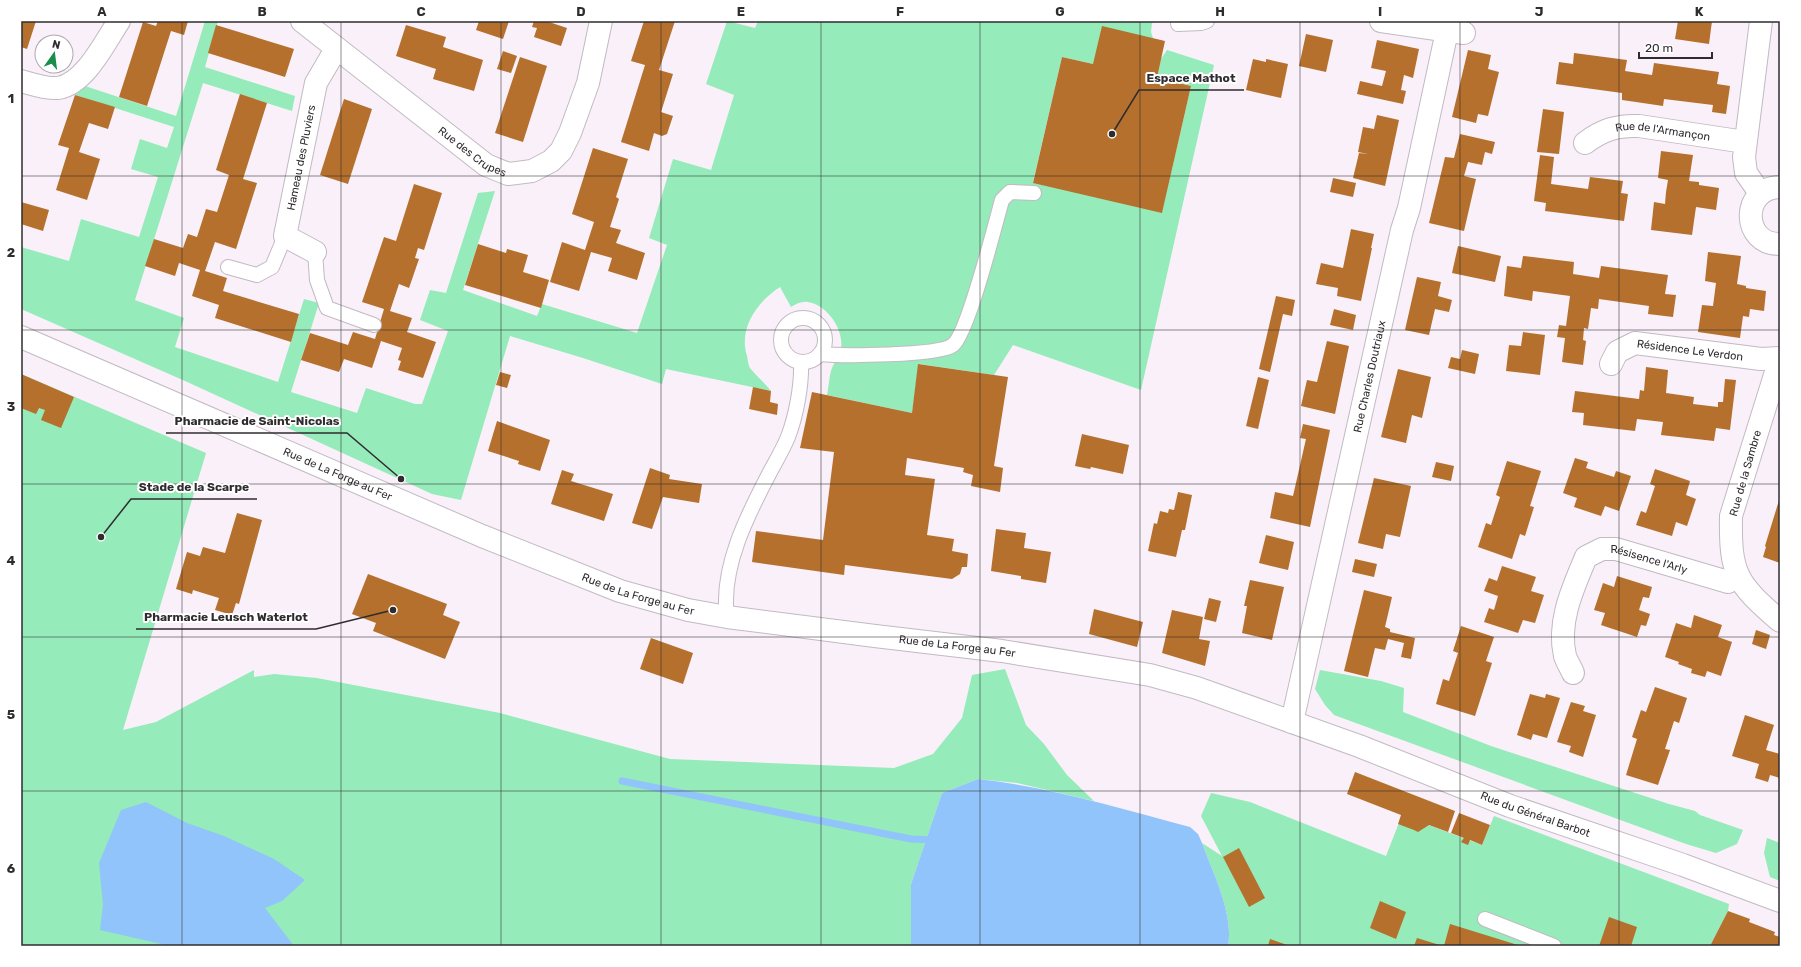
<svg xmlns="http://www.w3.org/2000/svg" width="1801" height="967" font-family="Rubik,sans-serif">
	<rect width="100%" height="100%" fill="#f9f0f9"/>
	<g fill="#95ebb9">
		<path d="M205 21H218L205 67 295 96 292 111 203 83 135 300 184 318 175 347 278 382 304 299 319 303 291 392 357 413 366 388 415 404H422L448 331 420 320 430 290 446 293 478 193 495 191 463 290 537 316 542 304 637 333 667 245 649 238 673 159 711 170 734 95 706 84 727 21 755 28 758 21H1159L1152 23 1151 32 1153 38 1093 64 1062 57 1033 182 1162 212 1191 86 1157 78 1161 59 1167 50 1214 65 1141 390 1013 345 994 375 919 364 912 413 827 395C829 386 829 376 832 368 835 361 840 356 841 348 844 329 827 305 808 302 802 301 796 304 791 307L780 287C758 301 738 328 747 356 748 360 748 365 750 368 756 376 765 383 771 391L666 369 662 384 583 358 510 336 461 500 432 494 185 381 21 309V247L69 261 81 219 139 237 158 177 131 169 140 139 167 148 174 127 75 95 85 86 176 116Z"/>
		<path d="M21 374 206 453 123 730 156 722 254 670V677L274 674 317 678 500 713 670 759 894 768 933 754 962 718 972 675 1005 669 1026 725 1044 744 1067 775 1094 801 1017 783 978 779 942 793 911 884V946H21Z"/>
		<path d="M1320 670 1381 681 1404 688 1403 712 1491 746 1669 804 1695 811 1700 815 1743 830 1737 844 1716 853 1686 844 1334 715 1325 705 1315 689Z"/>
		<path d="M1211 793 1250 802 1386 856 1402 815 1482 845 1494 816 1729 904 1728 911 1710 946H1228C1234 914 1213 873 1202 843L1222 856 1201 816Z"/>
		<path d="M1767 838 1780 843V881L1770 877 1764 853Z"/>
	</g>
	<g fill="#91c4fa">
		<path d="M978 779C1050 787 1120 808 1190 827L1198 834 1202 843C1213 873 1234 914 1228 946H911V884L942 793Z"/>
		<path d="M146 802 187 823 224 836 274 859 305 880 282 901 265 908 294 946H170L100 930 103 905 99 863 121 810Z"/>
	</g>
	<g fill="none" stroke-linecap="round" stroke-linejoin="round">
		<path stroke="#91c4fa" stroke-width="7" d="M622 781 911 839 936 840"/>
	</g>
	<g fill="#b4702c">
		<path d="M21 21H36L27 49 21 47Z"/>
		<path d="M158 21H188L184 35 171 31 147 106 119 97 143 22 156 26Z"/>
		<path d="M479 21H509L503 39 476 30Z"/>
		<path d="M534 21H546L567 28 561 46 534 37 537 28 532 27Z"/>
		<path d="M644 21H675L659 70 673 74 661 112 673 116 667 134 662 136 654 133 649 151 621 142 645 65 631 61Z"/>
		<path d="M1678 21H1712L1709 44 1675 39Z"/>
		<path d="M216 25 294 49 285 77 208 53Z"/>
		<path d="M406 25 446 37 443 47 483 60 474 91 433 79 436 69 396 56Z"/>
		<path d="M1102 26 1165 41 1157 78 1191 86 1162 213 1033 183 1062 57 1093 64Z"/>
		<path d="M1306 34 1333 40 1326 72 1299 66Z"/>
		<path d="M1377 40 1419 49 1413 78 1404 75 1401 90 1406 91 1403 104 1357 94 1360 81 1382 86 1386 71 1371 68Z"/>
		<path d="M1468 50 1491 55 1488 69 1499 72 1488 116 1478 114 1476 123 1452 117Z"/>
		<path d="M503 51 517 56 511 73 497 69Z"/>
		<path d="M1574 53 1627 60 1625 71 1652 75 1654 63 1719 72 1717 84 1730 86 1726 114 1712 112 1713 105 1664 99 1663 106 1636 102 1622 100V93L1556 84 1559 62 1573 64Z"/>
		<path d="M520 57 547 66 523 142 495 133Z"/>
		<path d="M1253 59 1266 62V59L1288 64 1281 98 1246 90Z"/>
		<path d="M240 94 267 103 243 179 257 183 236 249 215 242 205 271 227 278 223 291 299 314 291 342 215 318 219 305 192 296 200 270 179 263 175 276 145 266 154 239 183 248 188 234 197 237 206 209 217 212 229 175 216 170Z"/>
		<path d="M75 95 115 107 108 129 89 123 79 152 100 159 87 200 56 190 69 148 58 145Z"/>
		<path d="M344 99 372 109 348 184 320 175Z"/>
		<path d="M1543 109 1564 112 1559 154 1537 152Z"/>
		<path d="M1377 115 1399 120 1385 186 1353 178 1359 153 1368 154 1358 152 1363 127 1374 129Z"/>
		<path d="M1460 134 1495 142 1492 154 1485 152 1482 165 1468 162 1464 176 1476 179 1464 231 1429 223 1445 157 1454 158Z"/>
		<path d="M593 148 628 159 616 197 619 199 610 227 621 230 616 243 645 253 637 280 608 271 612 258 591 252 579 291 550 282 562 242 585 250 594 222 572 214Z"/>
		<path d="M1661 151 1693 155 1689 181 1699 182V185L1719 188 1716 210 1696 207 1692 235 1651 230 1654 202 1665 204 1666 192 1668 180 1658 178Z"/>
		<path d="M1540 155 1554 157 1551 184 1588 189 1590 177 1623 181 1621 193 1628 194 1624 221 1545 211 1546 203 1534 201Z"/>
		<path d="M1333 178 1356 183 1353 197 1330 192Z"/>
		<path d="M414 184 442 193 424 250 418 248 415 258 419 259 409 288 399 284 390 311 412 318 407 332 436 342 423 378 398 370 401 361 398 360 402 348 381 341 372 368 344 359 339 372 301 360 310 333 348 345 353 332 375 339 384 309 362 302 384 237 396 241Z"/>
		<path d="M21 202 49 210 43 231 21 224Z"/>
		<path d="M1351 229 1374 234 1371 248H1372L1361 301 1337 296 1338 288 1316 284 1321 263 1343 268Z"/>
		<path d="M478 244 506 253 507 249 528 255 523 272 549 280 541 308 465 285Z"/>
		<path d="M1458 246 1501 256 1495 282 1452 273Z"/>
		<path d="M1708 252 1741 256 1737 284 1746 286V288L1766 291 1764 311 1750 309 1749 317 1743 316 1740 338 1698 332 1702 305 1713 306 1716 283 1705 281Z"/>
		<path d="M1523 256 1574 262 1573 274 1599 278 1601 266 1668 275 1665 294 1676 295 1673 317 1648 314 1649 306 1599 299 1598 309 1591 308 1588 329 1584 328 1583 340 1586 341 1583 365 1562 362 1565 338 1557 337 1559 325 1566 326 1570 296 1533 291 1532 301 1504 296 1507 266 1521 268Z"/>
		<path d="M1417 277 1441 282 1438 296 1452 300 1449 312 1435 309 1429 335 1405 330Z"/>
		<path d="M1276 296 1295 300 1292 316 1283 314 1270 372 1259 369Z"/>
		<path d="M1334 309 1356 315 1353 330 1330 325Z"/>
		<path d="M1523 332 1545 335 1540 375 1506 371 1509 345 1521 346Z"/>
		<path d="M1327 341 1349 346 1335 414 1301 406 1307 380 1317 382Z"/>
		<path d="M1462 350 1479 354 1475 374 1448 368 1451 357 1460 359Z"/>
		<path d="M918 364 1008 377 994 466 1003 468 1000 492 971 486 973 475 963 472 964 468 907 458 905 475 935 479 927 535 954 539 952 551 968 554 967 567H962L960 574 952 579 845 565 844 575 752 562 756 531 823 540 834 452 800 448 812 392 912 413Z"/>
		<path d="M1646 367 1668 370 1666 393 1694 397 1693 404 1718 407V402H1723L1725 379 1736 380 1730 430 1716 428 1714 441 1661 435 1663 422 1637 419 1635 431 1583 425 1584 413 1572 412 1575 391 1639 399 1640 390 1644 391Z"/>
		<path d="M1398 369 1431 377 1422 418 1412 415 1406 443 1381 437Z"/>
		<path d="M500 372 511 375 507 388 496 385Z"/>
		<path d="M21 374 74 397 61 428 41 420 45 410 39 408 36 414 21 408Z"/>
		<path d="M1258 377 1269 380 1258 429 1246 426Z"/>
		<path d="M753 387 771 391 770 402 778 404 777 415 749 409Z"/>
		<path d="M497 421 550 440 540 471 518 464 519 461 488 451Z"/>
		<path d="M1303 424 1330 430 1310 527 1270 518 1275 492 1293 496 1306 439 1300 438Z"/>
		<path d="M1082 434 1129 445 1123 474 1091 467 1090 469 1075 466Z"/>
		<path d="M1575 458 1588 462 1586 468 1614 477 1616 471 1631 476 1619 511 1605 506 1601 516 1574 507 1577 498 1563 493Z"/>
		<path d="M1507 461 1541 471 1530 506 1534 507 1525 536 1520 534 1512 559 1478 547 1486 523 1491 525 1500 497 1496 495Z"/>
		<path d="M1436 462 1454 466 1451 481 1432 477Z"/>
		<path d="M650 468 670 475 669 479 702 484 699 503 663 497 652 529 632 523Z"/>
		<path d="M1655 469 1690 481 1686 495 1696 499 1687 526 1676 522 1672 536 1636 525 1641 511 1646 513 1655 486 1650 484Z"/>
		<path d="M562 470 574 474 571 481 613 494 604 521 551 504Z"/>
		<path d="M1374 478 1411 486 1400 537 1386 534 1383 549 1358 543Z"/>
		<path d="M1178 492 1192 495 1185 530H1182L1176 557 1148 551 1154 523 1157 524 1160 511 1168 513 1169 509 1174 510Z"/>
		<path d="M1780 497V563L1763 557 1766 547 1765 546Z"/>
		<path d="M237 513 262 520 239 604 236 603 232 615 215 610 219 598 193 590 192 594 176 589 187 552 200 556 203 547 225 553Z"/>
		<path d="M996 529 1026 533 1024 548 1051 552 1046 583 1021 579V576L991 571Z"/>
		<path d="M1266 535 1294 542 1288 570 1259 563Z"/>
		<path d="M1355 559 1377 564 1374 577 1352 572Z"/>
		<path d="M1502 566 1536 577 1531 591 1544 595 1535 623 1523 620 1518 633 1484 622 1489 608 1494 610 1498 596 1484 591 1489 578 1497 581Z"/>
		<path d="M368 574 447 604 443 615 460 622 445 659 373 631 376 623 352 614Z"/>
		<path d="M1617 576 1652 587 1649 598 1643 597 1639 610 1650 614 1646 626 1641 625 1637 637 1601 625 1605 613 1594 610 1603 583 1614 587Z"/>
		<path d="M1250 580 1284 587 1272 640 1242 633 1247 606H1244Z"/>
		<path d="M1364 590 1392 597 1385 627 1390 629V632L1415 638 1411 659 1401 657 1404 643 1388 639 1385 650 1375 648 1368 677 1344 671Z"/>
		<path d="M1209 598 1221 601 1216 622 1204 619Z"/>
		<path d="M1094 609 1143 622 1137 647 1089 634Z"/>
		<path d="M1172 610 1203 617 1199 639 1210 641 1205 666 1162 653Z"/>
		<path d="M1694 615 1722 625 1718 637 1732 642 1721 676 1707 671 1705 677 1691 673 1692 669 1678 664 1679 662 1665 657 1676 623 1691 628Z"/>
		<path d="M1461 626 1494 637 1486 661 1492 663 1475 716 1436 704 1443 679 1449 681 1458 653 1453 651Z"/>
		<path d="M1756 630 1770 635 1766 649 1752 644Z"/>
		<path d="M651 638 693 653 683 684 640 669Z"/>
		<path d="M1655 687 1687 698 1679 723 1674 721 1665 749 1670 750 1658 785 1626 775 1637 739 1632 737 1641 710 1646 712Z"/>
		<path d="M1530 694 1545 698 1546 694 1560 698 1547 738 1533 734 1531 740 1517 735Z"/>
		<path d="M1571 702 1585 706 1583 711 1596 715 1583 757 1569 752 1571 746 1557 742Z"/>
		<path d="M1745 715 1774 725 1766 750 1780 754V778L1770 775 1768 782 1755 778 1759 764 1732 756Z"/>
		<path d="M1355 772 1455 811 1448 832 1429 825 1418 832 1414 830 1398 824 1401 815 1347 794Z"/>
		<path d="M1459 813 1490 825 1482 845 1470 840 1468 845 1461 842 1464 838 1451 833Z"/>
		<path d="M1239 848 1265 898 1249 907 1223 857Z"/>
		<path d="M1380 901 1406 912 1396 939 1370 928Z"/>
		<path d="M1728 911 1750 919 1749 922 1775 932 1774 935 1780 937V946H1710Z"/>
		<path d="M1609 917 1637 927 1631 946H1599Z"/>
		<path d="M1450 924 1521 946H1444Z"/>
		<path d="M1417 938 1443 946H1414Z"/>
		<path d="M1270 939 1290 946H1268Z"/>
	</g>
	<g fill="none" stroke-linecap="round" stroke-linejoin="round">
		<defs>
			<g id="service">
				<path d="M1178 24 1201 23 1207 21"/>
				<path d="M315 252 317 280 327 308 374 325"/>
				<path d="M228 267 257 275 272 267 285 236"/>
				<circle cx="803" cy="340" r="22"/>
				<path d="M820 354C841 356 939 356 953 345 968 333 995 225 1002 200L1010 192 1034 193"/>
				<path d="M727 617C720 568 748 514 770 472 776 461 783 449 788 437 796 416 802 385 801 362"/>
				<path d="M1485 919 1554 946"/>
			</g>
			<g id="minor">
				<path id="s1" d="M302 21 486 165 508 174 532 171 551 161 561 151 570 133 588 83 601 21"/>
				<path d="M1381 21 1464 33"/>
				<path d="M21 81C32 84 46 89 58 88 85 84 105 42 119 21"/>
				<path id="s2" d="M1585 143C1602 130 1617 125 1639 126L1745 142"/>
				<path d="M1780 187C1740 188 1742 245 1780 244"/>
				<path d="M1760 193 1746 173 1744 157 1761 21"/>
				<path id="s3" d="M315 252 285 236 316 83 336 49"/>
				<path d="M1780 359 1731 516C1730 574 1736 583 1780 621"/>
				<path id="s4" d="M1611 364 1617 352 1635 343 1761 359 1780 358"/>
				<path id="s5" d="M1573 673C1571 668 1567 662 1565 656 1557 622 1573 588 1586 557L1602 549H1616L1728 582 1738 577"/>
				<path id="s6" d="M1292 722 1402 230 1409 208 1447 31"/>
			</g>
			<g id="secondary">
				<path id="s7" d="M21 337 482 536 620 591 688 610 727 617 875 636 1002 651 1150 675 1197 688 1359 746 1510 806 1683 865 1780 901"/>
			</g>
		</defs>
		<use href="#service" stroke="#c2bac2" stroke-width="16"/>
		<use href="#minor" stroke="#c2bac2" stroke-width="24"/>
		<use href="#secondary" stroke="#c2bac2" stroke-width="24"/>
		<use href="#service" stroke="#fff" stroke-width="14"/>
		<use href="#minor" stroke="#fff" stroke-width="22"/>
		<use href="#secondary" stroke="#fff" stroke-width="22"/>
	</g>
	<path fill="none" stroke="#2f2c2f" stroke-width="1" stroke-opacity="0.55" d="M182 21V946M341 21V946M501 21V946M661 21V946M821 21V946M980 21V946M1140 21V946M1300 21V946M1460 21V946M1619 21V946M21 176H1780M21 330H1780M21 484H1780M21 637H1780M21 791H1780"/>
	<g text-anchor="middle" stroke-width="4" stroke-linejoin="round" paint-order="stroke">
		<g font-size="11" fill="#2f2c2f" stroke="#fff">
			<text dy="4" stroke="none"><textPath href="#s2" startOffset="82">Rue de l'Armançon</textPath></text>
			<text dy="4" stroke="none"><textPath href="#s1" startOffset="215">Rue des Crupes</textPath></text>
			<text dy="4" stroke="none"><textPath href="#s3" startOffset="114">Hameau des Pluviers</textPath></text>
			<text dy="4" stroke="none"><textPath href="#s4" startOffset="89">Résidence Le Verdon</textPath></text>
			<text dy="4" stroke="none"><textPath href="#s6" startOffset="354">Rue Charles Doutriaux</textPath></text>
			<text dy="4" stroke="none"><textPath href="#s7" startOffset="345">Rue de La Forge au Fer</textPath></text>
			<text transform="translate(1745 473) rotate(-74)" y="4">Rue de la Sambre</text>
			<text dy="4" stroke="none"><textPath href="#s5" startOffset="188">Résisence l'Arly</textPath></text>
			<text dy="4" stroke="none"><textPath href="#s7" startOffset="669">Rue de La Forge au Fer</textPath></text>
			<text dy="4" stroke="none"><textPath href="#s7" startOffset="993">Rue de La Forge au Fer</textPath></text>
			<text dy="4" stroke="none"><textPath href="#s7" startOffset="1598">Rue du Général Barbot</textPath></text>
		</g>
	</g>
	<path fill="none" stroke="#2f2c2f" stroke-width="1.5" d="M1112 134L1139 90H1244M401 479L347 433H166M101 537L131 499H257M393 610L316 629H136"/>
	<g fill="#2f2c2f" stroke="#fff" stroke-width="1.5">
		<circle cx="1112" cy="134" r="4"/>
		<circle cx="401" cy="479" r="4"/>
		<circle cx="101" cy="537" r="4"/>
		<circle cx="393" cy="610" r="4"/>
	</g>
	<g font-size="12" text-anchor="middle" font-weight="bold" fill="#2f2c2f" stroke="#fff" stroke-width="4" stroke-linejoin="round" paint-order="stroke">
		<text x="1191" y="82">Espace Mathot</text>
		<text x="257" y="425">Pharmacie de Saint-Nicolas</text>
		<text x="194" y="491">Stade de la Scarpe</text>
		<text x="226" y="621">Pharmacie Leusch Waterlot</text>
	</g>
	<rect width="1801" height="967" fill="none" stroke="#ffffff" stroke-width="44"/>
	<g transform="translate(54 54) rotate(14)"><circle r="19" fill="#ffffff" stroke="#acabac"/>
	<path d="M0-3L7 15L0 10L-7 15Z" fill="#178f4a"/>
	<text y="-6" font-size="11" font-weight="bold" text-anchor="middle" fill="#2f2c2f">N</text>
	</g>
	<path d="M1639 52v6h73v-6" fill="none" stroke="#2f2c2f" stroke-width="2"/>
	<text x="1645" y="52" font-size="12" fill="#2f2c2f" stroke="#ffffff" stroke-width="3" paint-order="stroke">20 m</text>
	<rect x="22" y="22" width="1757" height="923" fill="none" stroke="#2f2c2f" stroke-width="1.5"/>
	<g font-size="13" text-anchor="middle" font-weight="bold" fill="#2f2c2f">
		<text x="102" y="16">A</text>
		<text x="262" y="16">B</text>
		<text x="421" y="16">C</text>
		<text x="581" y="16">D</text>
		<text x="741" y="16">E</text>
		<text x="900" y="16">F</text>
		<text x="1060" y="16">G</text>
		<text x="1220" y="16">H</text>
		<text x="1380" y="16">I</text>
		<text x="1539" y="16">J</text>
		<text x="1699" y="16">K</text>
		<text x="11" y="103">1</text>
		<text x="11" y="257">2</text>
		<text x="11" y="411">3</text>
		<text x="11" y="565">4</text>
		<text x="11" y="719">5</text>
		<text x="11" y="873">6</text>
	</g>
</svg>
